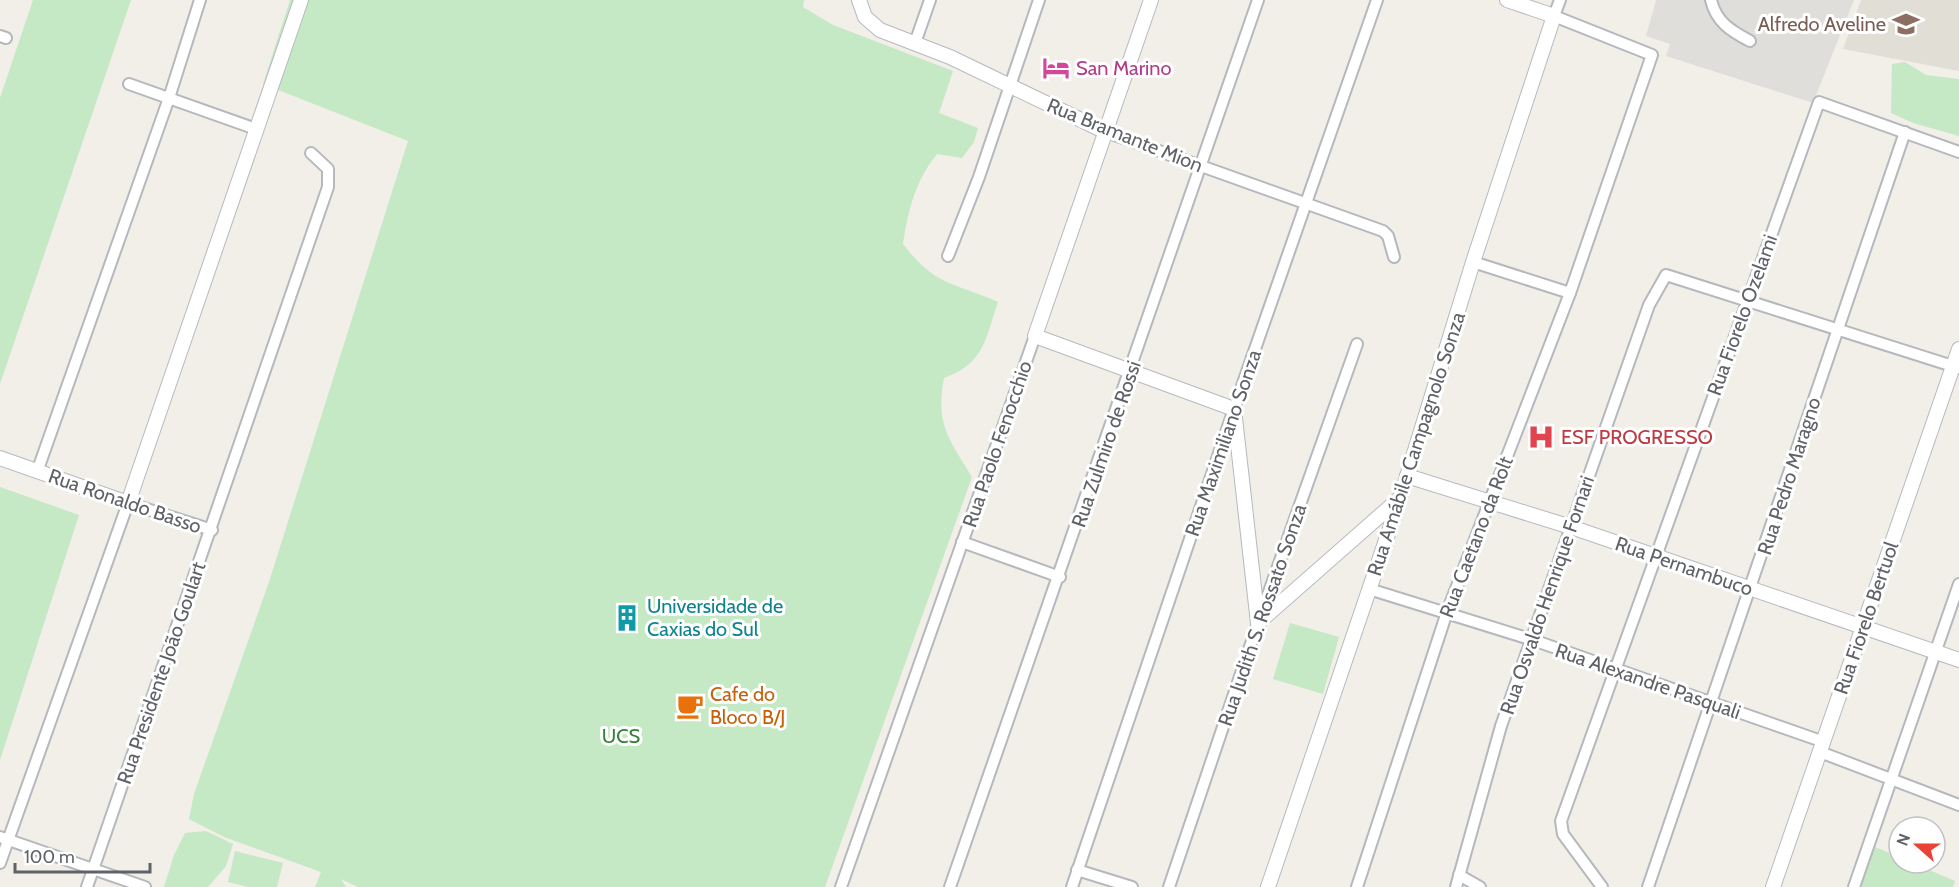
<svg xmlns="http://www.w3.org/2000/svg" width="1959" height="887" font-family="Cabin,sans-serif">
	<rect width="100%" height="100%" fill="#f1efe8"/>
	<path fill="#e0deda" d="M1656 0H1854L1813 103 1666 56 1670 44 1646 36Z"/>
	<path fill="#e1ded6" d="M1861 0H1959V71L1843 49Z"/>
	<path fill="#fce8e6" d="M1530 424 1558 435 1552 449 1524 439Z"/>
	<g fill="#c5e8c5">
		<path d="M33 0H131L0 384V98Z"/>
		<path d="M290 0H804L803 7 833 25 953 71 939 113 978 128 974 142 962 158 937 154C915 181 908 211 903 244 936 287 953 282 998 302 985 339 985 363 944 378 935 424 949 439 972 477L825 887H358L341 879 346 887H315L321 872 224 837 189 819 194 794 269 582 408 141 263 84Z"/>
		<path d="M1905 62 1926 75 1959 79V136L1913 123 1891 113 1892 64Z"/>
		<path d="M0 487 79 515 0 760Z"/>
		<path d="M1290 623 1339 637 1323 694 1273 679Z"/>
		<path d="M206 831 233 844 226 866 208 887H164L174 855 185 833Z"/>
		<path d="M1875 847 1899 857V863H1913L1955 881 1953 887H1861Z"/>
		<path d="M235 851 283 863 277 887H248L228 882Z"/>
	</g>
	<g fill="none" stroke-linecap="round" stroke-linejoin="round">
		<defs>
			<g id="street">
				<path d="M1711 0C1716 22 1731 31 1750 41"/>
				<path d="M0 36 6 38"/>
				<path d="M915 43 930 0"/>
				<path d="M129 84 256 129"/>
				<path d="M1106 132 1383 231 1388 236 1394 257"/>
				<path d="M948 256 979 177 1039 0"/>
				<path d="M1473 262 1570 293"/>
				<path d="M37 472 169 98 200 0"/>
				<path d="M962 542 1060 577"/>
				<path d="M1369 589 1533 640 1824 742"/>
				<path d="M1820 752 1959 805"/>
				<path d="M0 837 145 887"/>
				<path d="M0 863 128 503 212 530"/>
				<path d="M1077 870 1132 887"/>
				<path d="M1459 875 1480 887"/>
				<path d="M87 887 328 187V169L311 153"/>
				<path d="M841 887 1035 336"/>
				<path d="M950 887 1258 0"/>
				<path d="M1072 887 1234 409 1377 0"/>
				<path d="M1169 887 1258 623 1357 344"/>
				<path d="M1357 887 1447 612 1570 293 1652 55 1554 16 1560 0"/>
				<path d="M1456 887 1501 726 1649 305 1666 275 1959 368"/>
				<path d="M1602 887 1563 834 1561 821 1819 102 1959 152"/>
				<path d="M1648 887 1905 132"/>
				<path d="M1854 887 1959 584"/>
			</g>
			<g id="secondary">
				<path d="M859 0 865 17 880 30 950 57 1106 132"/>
				<path d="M1151 0 1035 336 1234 409 1258 623"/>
				<path d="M0 458 128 503 301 0"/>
				<path d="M1407 476 1571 527 1959 660"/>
				<path d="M1258 623 1400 498"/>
				<path d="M1268 887 1401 496 1473 262 1554 16 1507 0"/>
				<path d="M1773 887 1959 349"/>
			</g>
		</defs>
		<use href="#street" stroke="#b5b8bc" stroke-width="14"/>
		<use href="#secondary" stroke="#b6babf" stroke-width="16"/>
		<use href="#street" stroke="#fff" stroke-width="10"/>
		<use href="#secondary" stroke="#fff" stroke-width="14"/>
	</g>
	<defs>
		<symbol id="school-bare" viewBox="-9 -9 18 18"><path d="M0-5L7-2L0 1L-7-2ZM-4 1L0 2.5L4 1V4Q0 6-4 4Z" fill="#8d6e63" stroke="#fff" stroke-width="2.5" paint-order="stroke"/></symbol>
		<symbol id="hotel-bare" viewBox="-9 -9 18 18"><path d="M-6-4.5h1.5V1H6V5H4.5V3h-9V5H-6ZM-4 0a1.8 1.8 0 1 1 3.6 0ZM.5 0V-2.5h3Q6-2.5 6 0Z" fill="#d1479c" stroke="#fff" stroke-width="2.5" paint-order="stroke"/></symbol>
		<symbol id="hospital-bare" viewBox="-9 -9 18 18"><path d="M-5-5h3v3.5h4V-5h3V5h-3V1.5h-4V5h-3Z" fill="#e0444e" stroke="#fff" stroke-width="2.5" paint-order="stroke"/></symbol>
		<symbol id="building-bare" viewBox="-9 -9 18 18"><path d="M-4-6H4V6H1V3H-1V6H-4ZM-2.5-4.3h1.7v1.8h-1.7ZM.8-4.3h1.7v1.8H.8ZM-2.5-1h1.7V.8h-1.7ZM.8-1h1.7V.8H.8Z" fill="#0f9aa8" stroke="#fff" stroke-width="2.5" paint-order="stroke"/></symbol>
		<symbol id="cafe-bare" viewBox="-9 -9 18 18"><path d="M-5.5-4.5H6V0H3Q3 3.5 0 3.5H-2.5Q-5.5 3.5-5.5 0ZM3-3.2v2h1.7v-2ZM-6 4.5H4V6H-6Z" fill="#e8710a" stroke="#fff" stroke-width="2.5" paint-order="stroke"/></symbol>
	</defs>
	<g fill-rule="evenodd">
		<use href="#school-bare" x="1887" y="5" width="38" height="38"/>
		<use href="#hotel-bare" x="1037" y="49" width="38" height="38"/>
		<use href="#hospital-bare" x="1522" y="418" width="38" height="38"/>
		<use href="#building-bare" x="608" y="599" width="38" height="38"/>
		<use href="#cafe-bare" x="671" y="687" width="38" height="38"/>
	</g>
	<g text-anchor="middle" stroke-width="6" stroke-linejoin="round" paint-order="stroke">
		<g font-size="20" fill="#785e54" stroke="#fff" text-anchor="end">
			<text x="1886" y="31">Alfredo Aveline</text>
		</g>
		<g font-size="20" fill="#b23c85" stroke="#fff" text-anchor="start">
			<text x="1076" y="75">San Marino</text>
		</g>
		<g font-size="20" fill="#5f6368" stroke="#fff">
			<text transform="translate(1125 135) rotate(22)" y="7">Rua Bramante Mion</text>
			<text transform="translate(1742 315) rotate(-70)" y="7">Rua Fiorelo Ozelami</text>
			<text transform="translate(1223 443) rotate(-71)" y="7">Rua Maximiliano Sonza</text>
			<text transform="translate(997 444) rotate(-71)" y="7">Rua Paolo Fenocchio</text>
			<text transform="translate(1106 444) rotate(-71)" y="7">Rua Zulmiro de Rossi</text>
			<text transform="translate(1416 444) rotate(-72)" y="7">Rua Amábile Campagnolo Sonza</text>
			<text transform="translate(1789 476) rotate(-72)" y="7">Rua Pedro Maragno</text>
			<text transform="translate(125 501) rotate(19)" y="7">Rua Ronaldo Basso</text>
			<text transform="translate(1476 537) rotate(-69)" y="7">Rua Caetano da Rolt</text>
			<text transform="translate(1684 566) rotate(19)" y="7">Rua Pernambuco</text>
			<text transform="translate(1547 595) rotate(-71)" y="7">Rua Osvaldo Henrique Fornari</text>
			<text transform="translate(1262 615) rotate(-71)" y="7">Rua Judith S. Rossato Sonza</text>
			<text transform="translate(1866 618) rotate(-71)" y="7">Rua Fiorelo Bertuol</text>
			<text transform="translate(161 673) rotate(-71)" y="7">Rua Presidente João Goulart</text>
			<text transform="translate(1648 681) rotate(19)" y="7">Rua Alexandre Pasquali</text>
		</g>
		<g font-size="20" fill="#be3a42" stroke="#fff" text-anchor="start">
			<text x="1561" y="444">ESF PROGRESSO</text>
		</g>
		<g font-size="20" fill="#0d838f" stroke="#fff" text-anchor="start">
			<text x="647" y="613">Universidade de<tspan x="647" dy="23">Caxias do Sul</tspan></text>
		</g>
		<g font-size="20" fill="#c56008" stroke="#fff" text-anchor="start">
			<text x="710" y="701">Cafe do<tspan x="710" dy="23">Bloco B/J</tspan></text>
		</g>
		<g font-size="20" fill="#348238" stroke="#fff">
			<text x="621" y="743">UCS</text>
		</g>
	</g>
	<g transform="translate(1917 845) rotate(291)"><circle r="28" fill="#ffffff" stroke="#bfc1c3" stroke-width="1.5"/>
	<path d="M0-4.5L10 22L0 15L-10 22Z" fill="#ea4335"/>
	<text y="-9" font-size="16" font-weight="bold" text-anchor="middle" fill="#5f6368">N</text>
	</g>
	<path d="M15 863v9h135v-9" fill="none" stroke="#5f6368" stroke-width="3"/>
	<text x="24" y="863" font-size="18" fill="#5f6368" stroke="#ffffff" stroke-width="4.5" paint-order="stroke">100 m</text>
</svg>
